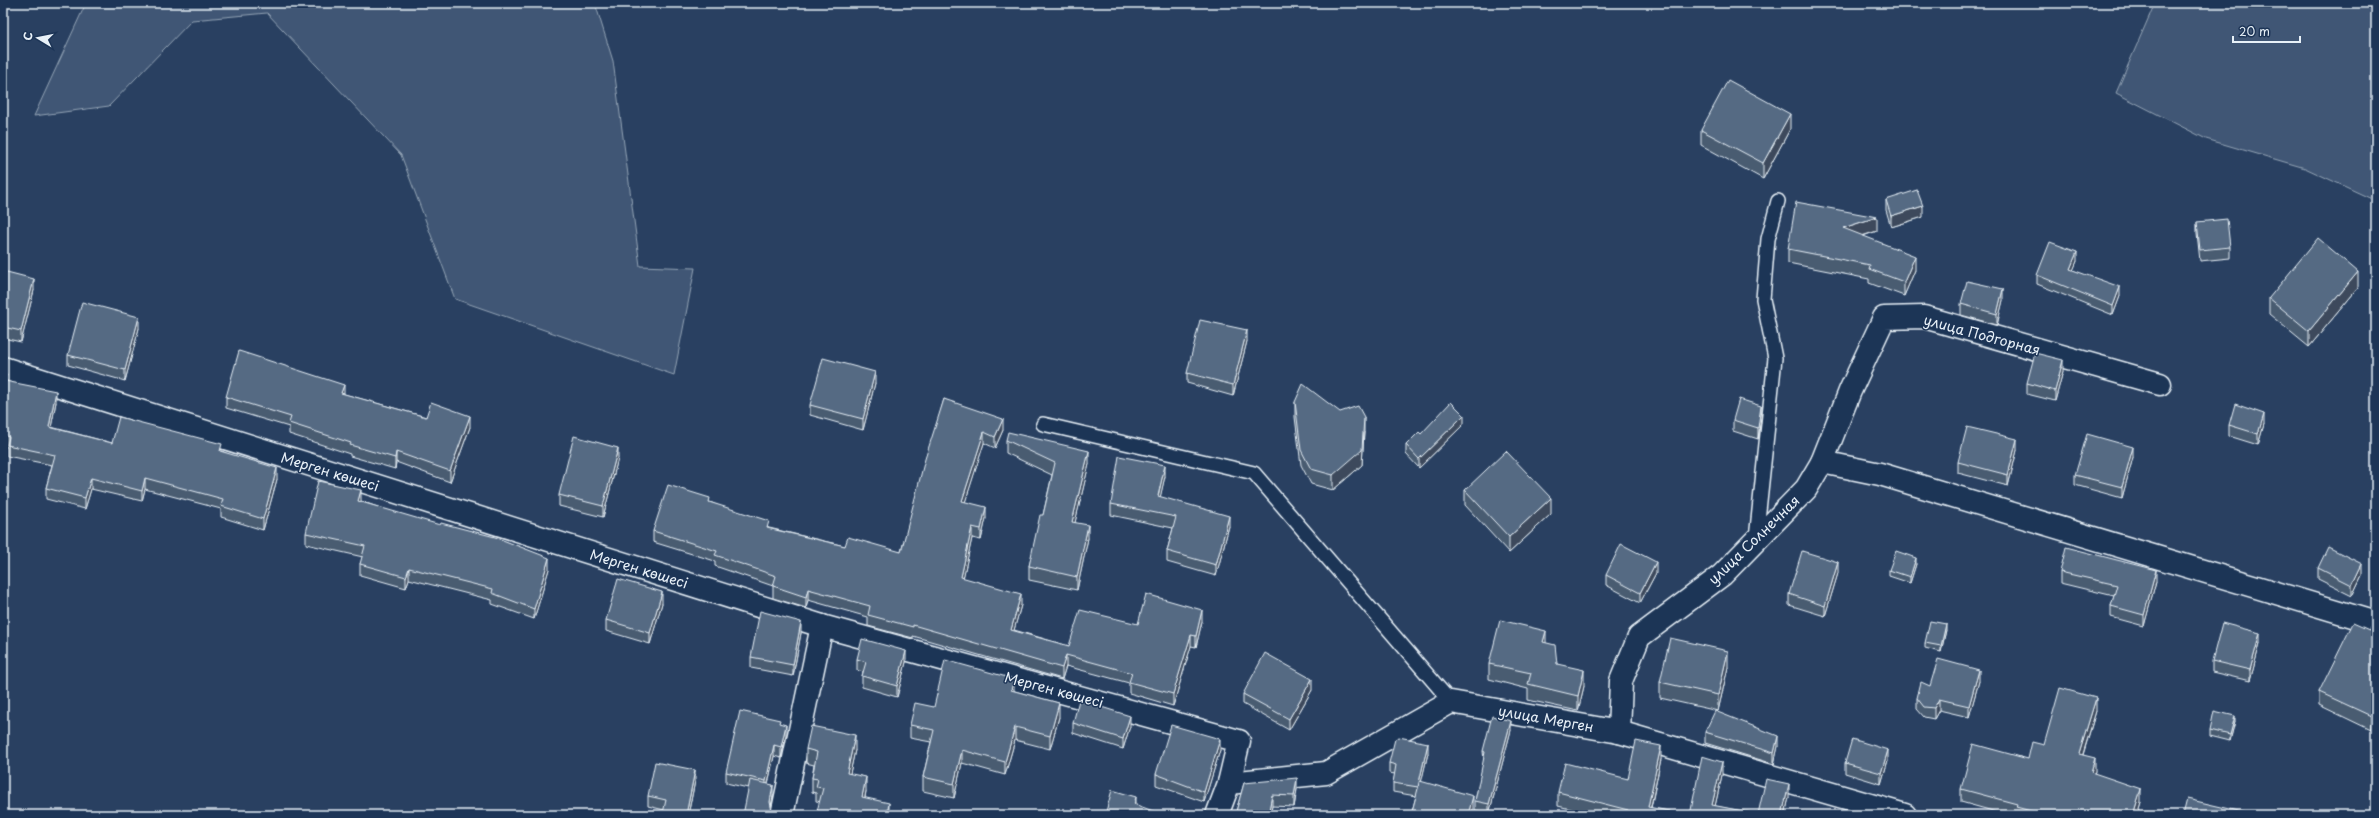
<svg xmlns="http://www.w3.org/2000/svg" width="2379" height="818" font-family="'Playpen Sans',sans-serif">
	<rect width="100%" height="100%" fill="#294061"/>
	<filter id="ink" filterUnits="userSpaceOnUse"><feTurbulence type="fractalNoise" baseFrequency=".025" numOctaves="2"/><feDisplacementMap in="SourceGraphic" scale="8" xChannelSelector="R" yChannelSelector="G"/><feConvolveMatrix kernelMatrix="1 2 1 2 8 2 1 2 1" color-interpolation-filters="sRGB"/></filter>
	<g filter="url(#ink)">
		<g fill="#415774" stroke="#94a4b6">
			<path d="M86 3H595L613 61 640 266 695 268 674 375 455 299 401 155 267 13 192 20 109 106 34 116Z"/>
			<path d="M2155 3H2376V201L2305 168 2206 139 2116 93Z"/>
		</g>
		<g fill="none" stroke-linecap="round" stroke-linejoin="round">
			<defs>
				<g id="lane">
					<path d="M1043 424 1254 473 1451 702"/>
					<path d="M1756 539 1775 358 1763 299 1768 239 1778 201"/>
				</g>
				<g id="street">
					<path d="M3 368 822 626 1239 741 1229 783 1217 815"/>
					<path d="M1822 462 1880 474 2376 623"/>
					<path d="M1619 732 1621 681 1639 637 1722 575 1806 489 1822 462 1850 391 1884 318 1924 317 2160 384"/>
					<path d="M1229 783 1326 773 1451 702 1619 732 1905 815"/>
					<path d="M782 815 822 626"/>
				</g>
			</defs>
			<use href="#lane" stroke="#e8f1f8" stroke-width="16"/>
			<use href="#street" stroke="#e8f1f8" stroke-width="25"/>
			<use href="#lane" stroke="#1d3557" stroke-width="13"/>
			<use href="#street" stroke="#1d3557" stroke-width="22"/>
		</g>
		<g fill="#495b71" stroke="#e8f1f8">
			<path d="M1790 129 1763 179 1701 145V130Z"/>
			<path d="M1886 200 1923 217 1891 227 1886 210Z"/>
			<path d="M2197 222 2230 247V258L2200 261 2197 233Z"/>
			<path d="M1877 231 1863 236 1915 270 1904 296 1869 283V279L1788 263V249Z"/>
			<path d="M2077 261 2073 270 2120 296 2113 315 2037 284V275Z"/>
			<path d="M3 271 34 290 21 342 3 338Z"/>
			<path d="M2358 288 2309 347 2269 314V298Z"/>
			<path d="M2003 300 1997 325 1961 315V304Z"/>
			<path d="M139 328 125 381 68 365V355Z"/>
			<path d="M1247 341 1233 396 1187 383V373Z"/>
			<path d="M2063 371 2055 401 2027 394V383Z"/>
			<path d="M3 374 7 381 56 402 51 427 112 443 222 451 277 479 263 530 221 517V509L145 489 142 501 91 489 85 509 46 499V488L52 465 7 456V447L3 446Z"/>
			<path d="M875 383 863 430 810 415V405Z"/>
			<path d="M344 394 426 417 470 427 450 482 396 462 395 469 350 456V454L289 434V427L226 408V397Z"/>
			<path d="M944 399 1003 430 995 448 984 443 965 502 986 518 981 540 972 538 963 578 1021 605 1014 630 1069 646 1138 624 1202 621 1196 647 1191 646 1173 706 1129 693V683L1066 666 1062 679 913 636V638L868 626V617L808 600 806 608 773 598V586L715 566V561L653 542V531L710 502 769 528 845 546 901 552Z"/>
			<path d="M1295 402 1364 432 1362 465 1333 490 1311 484 1301 465 1295 417Z"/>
			<path d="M1761 417 1758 439 1733 431V420Z"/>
			<path d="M1464 424 1419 468 1406 454V445L1421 434Z"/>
			<path d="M2264 424 2258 445 2229 436V425Z"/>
			<path d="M1006 440 1089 464 1075 522 1088 538 1077 590 1029 580V566L1043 515 1052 475 1006 453Z"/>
			<path d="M2017 450 2008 486 1958 473V462Z"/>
			<path d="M2133 457 2122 498 2075 485V475Z"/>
			<path d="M618 458 603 517 559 506V495Z"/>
			<path d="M1165 476 1160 497 1229 526 1216 576 1167 562V551L1173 528 1111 515V504Z"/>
			<path d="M1465 490 1551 514 1509 553 1465 505Z"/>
			<path d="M361 501 549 569 534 619 492 604V600L409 579 406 588 360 575V564L363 557 306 544V533Z"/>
			<path d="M1916 564 1910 583 1889 576V570Z"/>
			<path d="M2318 568 2362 575 2352 596 2318 579Z"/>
			<path d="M2060 572 2156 581 2144 626 2111 617V606L2114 596 2060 583Z"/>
			<path d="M1656 573 1640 603 1606 585V575Z"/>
			<path d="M1838 573 1825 616 1789 605V594Z"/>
			<path d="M662 603 650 644 606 631V620Z"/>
			<path d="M2376 621V719L2371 730 2319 705V692Z"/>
			<path d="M1946 630 1941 652 1925 648V643Z"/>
			<path d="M801 633 793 676 751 668V657Z"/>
			<path d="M1546 643 1557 664 1584 686 1578 711 1528 700V689L1489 679V664Z"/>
			<path d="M2260 643 2250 681 2212 672V661Z"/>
			<path d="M857 659 906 662 897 697 862 687V676L863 672 857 670Z"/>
			<path d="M1728 667 1718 711 1660 698V682Z"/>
			<path d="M1979 681 1969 717 1939 710 1934 719 1924 717 1917 709V698L1930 686Z"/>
			<path d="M1312 690 1289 730 1243 704V694Z"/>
			<path d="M1014 691 1059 717 1050 749 1015 740 1005 775 962 763 954 798 923 791V777L931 742 910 738V725L934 707Z"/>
			<path d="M2096 711 2083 755 2095 771 2094 773 2141 802 2137 815H2007L1961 802V789L2028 759 2044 745Z"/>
			<path d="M2235 721 2230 741 2210 736V730Z"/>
			<path d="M780 723 786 735 781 758 774 756 768 784 773 796 771 807 772 815 748 788 726 783V772Z"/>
			<path d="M1073 723 1130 726 1123 749 1073 733Z"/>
			<path d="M1511 730 1489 814 1475 810V801L1484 761 1483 751Z"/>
			<path d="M1705 732 1778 746 1774 764 1705 743Z"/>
			<path d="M806 749 855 750 850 773 866 791 865 798 889 815 816 801V793L812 792V778L814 765 806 763Z"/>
			<path d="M1220 750 1204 802 1156 785V774Z"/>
			<path d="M1428 753 1421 782 1473 811 1472 815H1411L1416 796 1393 792V783L1395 774 1389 773V763Z"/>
			<path d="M1661 759 1651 808 1690 815 1722 775 1715 806 1758 814 1789 797 1785 815H1596L1558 806V792L1628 779Z"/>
			<path d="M1888 760 1881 784 1845 773V763Z"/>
			<path d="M695 781 688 815H663L664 810 648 806V796Z"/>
			<path d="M1244 783 1297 789 1294 807 1272 806 1270 815H1235Z"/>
		</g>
		<g fill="#3c4a5c" stroke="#e8f1f8">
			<path d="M1790 114V129L1763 179V163Z"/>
			<path d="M1923 206V217L1891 227V216Z"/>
			<path d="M1877 217V231L1843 242V228Z"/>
			<path d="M2077 252V261L2070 278V269Z"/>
			<path d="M1915 256V270L1904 296V282Z"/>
			<path d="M2358 272V288L2309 347V331Z"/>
			<path d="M34 279V290L21 342V331Z"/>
			<path d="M2120 287V296L2113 315V306Z"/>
			<path d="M2003 289V300L1997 325V314Z"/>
			<path d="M139 317V328L125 381V370Z"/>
			<path d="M1247 330V341L1233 396V385Z"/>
			<path d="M2063 360V371L2055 401V391Z"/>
			<path d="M875 372V383L863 430V419Z"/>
			<path d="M344 385V395L341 393Z"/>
			<path d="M56 391V402L49 438V427Z"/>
			<path d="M1761 406V417L1758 439V428Z"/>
			<path d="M2264 414V424L2258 445V434Z"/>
			<path d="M1464 415V424L1419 468V459Z"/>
			<path d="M470 416V427L450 482V471Z"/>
			<path d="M1364 417V432L1362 465 1333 490V475Z"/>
			<path d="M1003 419V430L995 448V437Z"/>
			<path d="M984 432V443L962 512V501Z"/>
			<path d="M2017 439V450L2008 486V475Z"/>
			<path d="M2133 447V457L2122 498V487Z"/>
			<path d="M618 448V458L603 517V506Z"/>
			<path d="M1089 451V464L1072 535V522Z"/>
			<path d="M396 452V462L395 469V458Z"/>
			<path d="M1165 465V476L1158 507V496Z"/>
			<path d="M277 468V479L263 530V519Z"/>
			<path d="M91 478V489L85 509V498Z"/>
			<path d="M145 478V489L142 501V491Z"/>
			<path d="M361 490V501L358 512V501Z"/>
			<path d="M1551 498V514L1509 553V537Z"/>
			<path d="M986 507V518L981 540V529Z"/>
			<path d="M1229 516V526L1216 576V565Z"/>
			<path d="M1088 525V538L1077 590V577Z"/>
			<path d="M972 527V538L961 588V577Z"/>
			<path d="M549 558V569L534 619V609Z"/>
			<path d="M1916 558V564L1910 583V577Z"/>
			<path d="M1656 562V573L1640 603V593Z"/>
			<path d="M1838 562V573L1825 616V606Z"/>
			<path d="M2362 564V575L2352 596V585Z"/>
			<path d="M409 568V579L406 588V577Z"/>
			<path d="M2156 570V581L2144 626V615Z"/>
			<path d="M808 589V600L806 608V597Z"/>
			<path d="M662 592V603L650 644V633Z"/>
			<path d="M1021 594V605L1011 641V630Z"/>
			<path d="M1202 610V621L1196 647V636Z"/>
			<path d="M801 622V633L793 676V665Z"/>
			<path d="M1946 624V630L1941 652V646Z"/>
			<path d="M1546 631V647L1543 642Z"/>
			<path d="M2260 633V643L2250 681V670Z"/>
			<path d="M1191 635V646L1173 706V694Z"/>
			<path d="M906 651V662L897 697V686Z"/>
			<path d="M1728 651V667L1718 711V695Z"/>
			<path d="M1066 655V666L1062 679V668Z"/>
			<path d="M1584 670V686L1578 711V696Z"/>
			<path d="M1979 670V681L1969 717V706Z"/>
			<path d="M1014 679V692L1011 690Z"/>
			<path d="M1312 679V690L1289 730V719Z"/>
			<path d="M2096 698V711L2079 767V754Z"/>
			<path d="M1939 699V710L1934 719V708Z"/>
			<path d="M1059 703V717L1050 749V736Z"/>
			<path d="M2376 706V719L2371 730V716Z"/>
			<path d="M1130 716V726L1123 749V739Z"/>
			<path d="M2235 716V721L2230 741V735Z"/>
			<path d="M1511 721V730L1489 814V804Z"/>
			<path d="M786 725V735L781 758V747Z"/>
			<path d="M1015 727V740L1005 775V762Z"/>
			<path d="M855 735V750L847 787V773Z"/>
			<path d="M1778 736V746L1774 764V753Z"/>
			<path d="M1220 739V750L1204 802V792Z"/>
			<path d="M1428 743V753L1418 796V787Z"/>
			<path d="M774 745V756L766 792V781Z"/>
			<path d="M1661 746V759L1649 815 1648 807Z"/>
			<path d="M962 750V763L954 798V784Z"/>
			<path d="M1888 750V760L1881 784V773Z"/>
			<path d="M2095 758V771L2091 785V772Z"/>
			<path d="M1722 762V775L1713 815 1712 805Z"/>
			<path d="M695 770V781L688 815H686Z"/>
			<path d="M866 777V791L862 812V797Z"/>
			<path d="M1297 778V789L1294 807V796Z"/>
			<path d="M1789 784V797L1785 815H1782Z"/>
			<path d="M773 785V796L770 812V802Z"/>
			<path d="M2141 789V802L2137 815H2133Z"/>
			<path d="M1272 795V806L1270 815H1268Z"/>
			<path d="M1473 796V811L1472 815H1468Z"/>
			<path d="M1136 797V810L1134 804Z"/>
			<path d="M889 803V815H887Z"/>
		</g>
		<g fill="#556a83" stroke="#e8f1f8">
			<path d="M1728 80 1790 114 1763 163 1701 130Z"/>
			<path d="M1917 190 1923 206 1891 216 1886 200Z"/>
			<path d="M1796 202 1877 217 1843 228 1915 256 1904 282 1869 269 1870 265 1788 249Z"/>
			<path d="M2227 219 2230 247 2200 250 2197 222Z"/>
			<path d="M2318 238 2358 272 2309 331 2269 298Z"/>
			<path d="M2050 242 2077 252 2070 269 2120 287 2113 306 2037 275Z"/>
			<path d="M3 271 34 279 21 331 3 327Z"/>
			<path d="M1967 281 2003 289 1997 314 1961 304Z"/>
			<path d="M82 302 139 317 125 370 68 355Z"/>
			<path d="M1200 320 1247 330 1233 385 1187 373Z"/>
			<path d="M239 351 344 385 341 393 426 417 431 402 470 416 450 471 396 452 395 458 350 445 351 443 289 423 291 417 226 397Z"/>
			<path d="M2035 353 2063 360 2055 391 2027 383Z"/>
			<path d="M823 358 875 372 863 419 810 405Z"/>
			<path d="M3 374 7 375 5 381 56 391 49 427 112 443 119 417 222 444 220 451 277 468 263 519 221 506 223 499 145 478 142 491 91 478 85 498 46 488 55 455 7 445 9 437 3 435Z"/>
			<path d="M1303 384 1340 412 1358 406 1364 417 1362 450 1333 475 1311 469 1301 450 1295 402Z"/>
			<path d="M944 399 1003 419 995 437 984 432 962 501 986 507 981 529 972 527 961 577 1021 594 1011 630 1069 646 1080 610 1138 624 1146 594 1202 610 1196 636 1191 635 1173 694 1129 682 1132 673 1066 655 1062 668 913 625V627L868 615 870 606 808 589 806 597 773 586 776 576 715 555 717 551 653 531 668 485 710 498 709 502 769 521 767 528 845 546 848 537 901 552 925 459Z"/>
			<path d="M1739 399 1761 406 1758 428 1733 420Z"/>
			<path d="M1451 402 1464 415 1419 459 1406 445 1419 432 1421 434Z"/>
			<path d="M2235 404 2264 414 2258 434 2229 425Z"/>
			<path d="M1967 427 2017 439 2008 475 1958 462Z"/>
			<path d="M1008 432 1089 451 1072 522 1088 525 1077 577 1029 566 1040 515H1043L1055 463 1006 440Z"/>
			<path d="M2087 434 2133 447 2122 487 2075 475Z"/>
			<path d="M574 436 618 448 603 506 559 495Z"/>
			<path d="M1506 451 1551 498 1509 537 1465 490Z"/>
			<path d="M1119 456 1165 465 1158 496 1229 516 1216 565 1167 551 1176 517 1111 504Z"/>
			<path d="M318 481 361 490 358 501 440 525 441 523 495 537 549 558 534 609 492 593 493 589 409 568 406 577 360 564 365 546 306 533Z"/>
			<path d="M1621 544 1656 562 1640 593 1606 575Z"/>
			<path d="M2066 547 2156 570 2144 615 2111 606 2117 585 2060 572Z"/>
			<path d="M2328 547 2362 564 2352 585 2318 568Z"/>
			<path d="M1802 551 1838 562 1825 606 1789 594Z"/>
			<path d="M1896 551 1916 558 1910 577 1889 570Z"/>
			<path d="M618 579 662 592 650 633 606 620Z"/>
			<path d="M760 611 801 622 793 665 751 657Z"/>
			<path d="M1500 620 1546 631 1543 642 1555 645 1557 664 1584 670 1578 696 1528 684 1531 673 1489 664Z"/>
			<path d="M1930 621 1946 624 1941 646 1925 643Z"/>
			<path d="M2376 621V706L2371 716 2319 692 2353 623 2369 630 2373 622Z"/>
			<path d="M2222 623 2260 633 2250 670 2212 661Z"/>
			<path d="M1670 638 1728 651 1718 695 1660 682Z"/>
			<path d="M862 639 906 651 897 686 862 676 866 662 857 659Z"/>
			<path d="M1265 653 1312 679 1289 719 1243 694Z"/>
			<path d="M1938 659 1979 670 1969 706 1939 699 1934 708 1924 707 1917 698 1921 682 1930 686Z"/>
			<path d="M945 660 1014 679 1011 690 1059 703 1050 736 1015 727 1005 762 962 750 954 784 923 777 934 730 910 725 915 703 934 707Z"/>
			<path d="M2060 688 2096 698 2079 754 2095 758 2091 772 2141 789 2133 815H2046L2016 807 2017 804 1961 789 1973 744 2028 759 2032 742 2044 745Z"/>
			<path d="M1079 700 1130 716 1123 739 1073 723Z"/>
			<path d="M740 711 780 720 779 723 786 725 781 747 774 745 766 781 726 772Z"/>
			<path d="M1715 711 1778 736 1774 753 1705 732Z"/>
			<path d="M2214 711 2235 716 2230 735 2210 730Z"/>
			<path d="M1492 716 1511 721 1489 804 1475 801 1485 752 1483 751Z"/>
			<path d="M1171 725 1220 739 1204 792 1156 774Z"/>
			<path d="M811 726 855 735 847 773 866 777 862 797 889 803 887 815H816L823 788 816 787 818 779 812 778 817 752 806 749Z"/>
			<path d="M1399 737 1428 743 1418 787 1393 783 1396 765 1389 763 1395 739Z"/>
			<path d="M1852 739 1888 750 1881 773 1845 763Z"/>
			<path d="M1636 741 1661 746 1648 807 1690 815 1702 756 1722 762 1712 805 1758 814 1766 779 1789 784 1782 815H1627L1628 810 1558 792 1565 763 1628 779Z"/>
			<path d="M655 762 695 770 686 815H673L663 813 666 800 648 796Z"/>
			<path d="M1297 778 1294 796 1272 795 1268 815H1235L1244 783Z"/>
			<path d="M750 780 773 785 770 802 772 811 771 815H743Z"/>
			<path d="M1420 781 1473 796 1468 815H1411Z"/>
			<path d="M1112 790 1136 797 1134 804 1164 815H1105Z"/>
			<path d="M2187 799 2256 815H2183Z"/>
		</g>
	</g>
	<g text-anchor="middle" stroke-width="3" stroke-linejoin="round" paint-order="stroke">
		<g font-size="14" fill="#e8f1f8" stroke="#1d3557">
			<text transform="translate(1982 335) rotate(15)" y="5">улица Подгорная</text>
			<text transform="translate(330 472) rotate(17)" y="5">Мерген көшесі</text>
			<text transform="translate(1754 540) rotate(-44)" y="5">улица Солнечная</text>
			<text transform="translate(639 569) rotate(17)" y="5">Мерген көшесі</text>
			<text transform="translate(1054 690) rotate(15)" y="5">Мерген көшесі</text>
			<text transform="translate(1546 719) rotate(10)" y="5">улица Мерген</text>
		</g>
	</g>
	<rect width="2379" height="818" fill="none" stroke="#1d3557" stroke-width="16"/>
	<rect x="8" y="8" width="2363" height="802" fill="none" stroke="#e8f1f8" stroke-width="1.5" filter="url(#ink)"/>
	<g transform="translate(38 38) rotate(280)" stroke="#1d3557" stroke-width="3" paint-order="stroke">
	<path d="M0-3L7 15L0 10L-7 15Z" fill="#e8f1f8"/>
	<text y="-6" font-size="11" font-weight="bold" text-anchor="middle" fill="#e8f1f8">С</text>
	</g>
	<path d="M2233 36v6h67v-6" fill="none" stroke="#e8f1f8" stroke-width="2"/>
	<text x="2239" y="36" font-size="12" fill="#e8f1f8" stroke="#1d3557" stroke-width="3" paint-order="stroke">20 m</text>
</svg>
